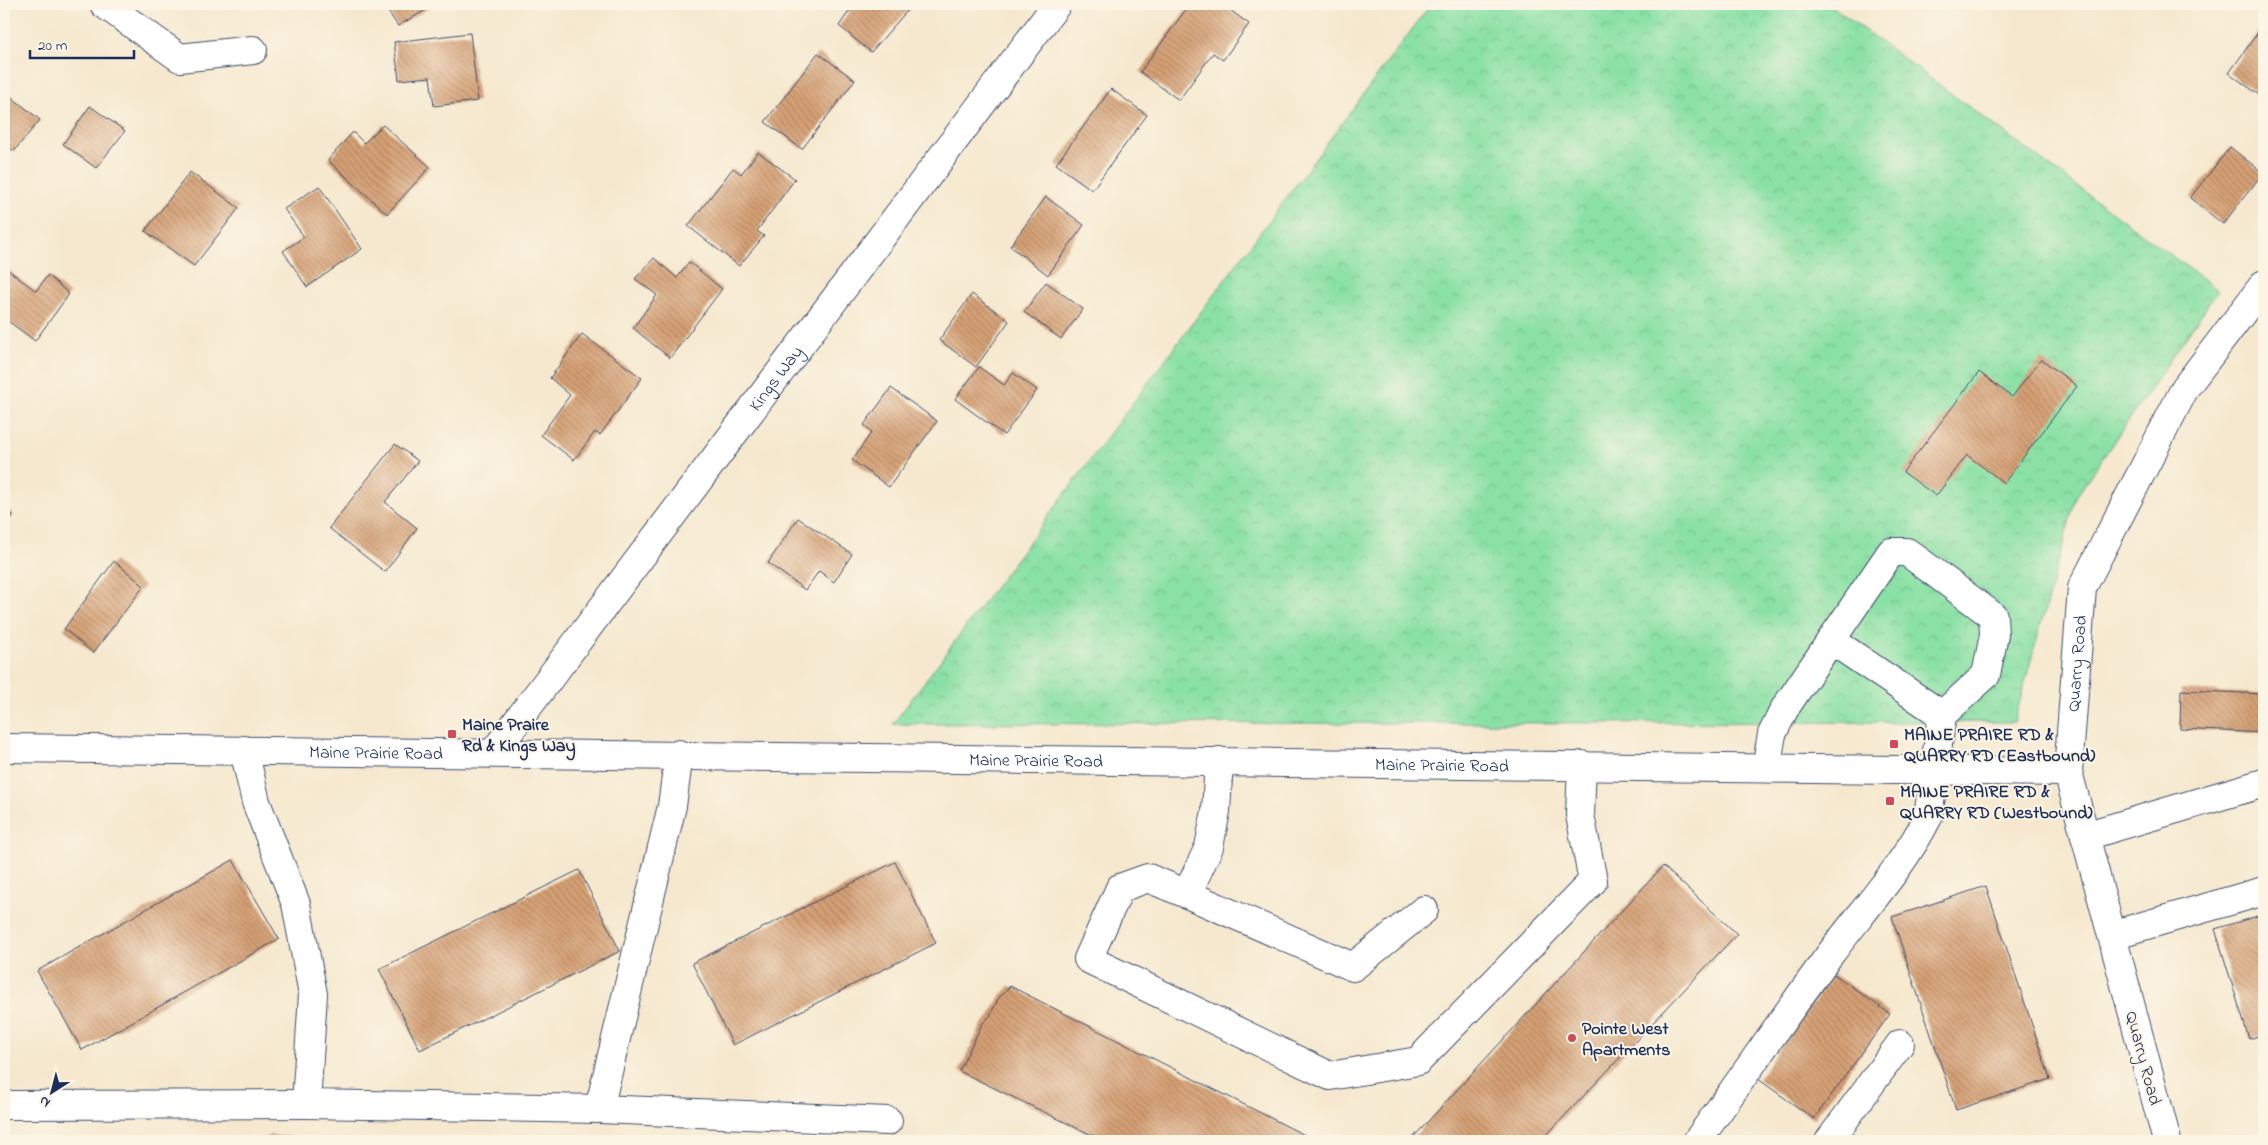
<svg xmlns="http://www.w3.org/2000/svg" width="2268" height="1145" font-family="'Indie Flower',sans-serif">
	<defs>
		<pattern id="park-crowns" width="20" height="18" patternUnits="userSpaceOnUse" patternTransform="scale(1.25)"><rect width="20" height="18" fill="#8ae1a5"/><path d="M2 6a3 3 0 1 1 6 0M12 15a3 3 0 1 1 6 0" fill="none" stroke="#76c190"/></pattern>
		<pattern id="building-back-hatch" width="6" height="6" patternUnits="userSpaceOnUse" patternTransform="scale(1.25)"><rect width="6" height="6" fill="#d6a074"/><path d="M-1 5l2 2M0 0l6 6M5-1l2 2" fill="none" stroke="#ad8362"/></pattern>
	</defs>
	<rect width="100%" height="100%" fill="#fcf5e5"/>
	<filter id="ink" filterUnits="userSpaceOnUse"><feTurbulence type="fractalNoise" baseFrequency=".02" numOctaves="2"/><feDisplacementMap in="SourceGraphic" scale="10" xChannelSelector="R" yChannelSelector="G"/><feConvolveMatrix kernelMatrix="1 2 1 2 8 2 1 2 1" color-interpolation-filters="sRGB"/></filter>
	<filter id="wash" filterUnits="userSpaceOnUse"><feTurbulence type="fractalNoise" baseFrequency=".0096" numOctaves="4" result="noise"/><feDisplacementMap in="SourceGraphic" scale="20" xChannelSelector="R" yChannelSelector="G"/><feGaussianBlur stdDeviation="1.12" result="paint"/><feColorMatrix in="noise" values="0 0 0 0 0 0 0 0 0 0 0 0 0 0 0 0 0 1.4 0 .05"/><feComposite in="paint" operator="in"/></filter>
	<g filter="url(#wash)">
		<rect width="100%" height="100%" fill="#f5e8ce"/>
		<path fill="url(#park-crowns)" stroke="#528882" d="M1431 4H1829L2218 290 2076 497 2014 722 893 724Z"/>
		<g id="blocks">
			<g fill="url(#building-back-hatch)">
				<path d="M383 4H436L398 26Z"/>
				<path d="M842 4H913L871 52 839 26 850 10Z"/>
				<path d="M1190 4H1222L1249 24 1223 60 1213 53 1179 100 1140 72Z"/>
				<path d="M2264 24V94L2262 97 2229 73Z"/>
				<path d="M470 33 478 101 434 106 430 77 399 80 394 42Z"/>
				<path d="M818 53 855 80 802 149 765 122Z"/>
				<path d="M1111 89 1147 115 1092 190 1056 164Z"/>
				<path d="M4 91 40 120 14 151 5 145 4 147Z"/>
				<path d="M90 106 125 131 96 168 63 144Z"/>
				<path d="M383 125 430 167 387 214 328 160 353 132 364 143Z"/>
				<path d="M2230 147 2263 173 2223 224 2190 198Z"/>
				<path d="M758 152 795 179 757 231 764 236 739 266 688 226 733 168 741 174Z"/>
				<path d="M190 172 239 208 194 266 145 231Z"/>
				<path d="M319 186 362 249 307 287 283 251 304 237 284 209Z"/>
				<path d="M1046 197 1084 225 1048 275 1010 246Z"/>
				<path d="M654 258 677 278 689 262 722 289 670 358 633 328 657 295 635 279Z"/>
				<path d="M4 267 36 291 48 275 69 294 35 341 4 318Z"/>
				<path d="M1046 282 1083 309 1061 339 1024 312Z"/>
				<path d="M972 294 1009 321 976 367 939 340Z"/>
				<path d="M582 334 642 378 600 435 595 432 574 460 541 435 570 395 550 378Z"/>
				<path d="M2041 359 2077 386 2004 483 1967 455 1936 496 1903 472 1979 372 2012 397Z"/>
				<path d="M979 367 1004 385 1013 373 1037 390 1004 435 955 399Z"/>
				<path d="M891 388 937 421 889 487 852 460 872 432 864 425Z"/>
				<path d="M395 444 418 461 385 502 417 528 385 572 329 528Z"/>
				<path d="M4 507 13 515 4 527Z"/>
				<path d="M798 518 852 554 834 582 819 571 805 590 768 563Z"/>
				<path d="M114 561 144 586 93 653 64 629Z"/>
				<path d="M2181 690 2264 694V733L2180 729Z"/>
				<path d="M233 860 279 939 82 1050 37 971Z"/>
				<path d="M895 862 936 943 733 1045 692 963Z"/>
				<path d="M1663 866 1737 934 1541 1141H1410Z"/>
				<path d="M579 870 620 951 420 1050 379 969Z"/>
				<path d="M1986 886 2050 1079 1956 1110 1892 917Z"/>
				<path d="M2264 914V1034L2249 1039 2215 929Z"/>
				<path d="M1834 974 1890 1014 1814 1119 1758 1079Z"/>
				<path d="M1010 986 1316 1141H1104L959 1071 982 1024 990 1016 998 999Z"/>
				<path d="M268 1135 334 1140V1141H268Z"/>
			</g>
		</g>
	</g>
	<g filter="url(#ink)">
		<use href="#blocks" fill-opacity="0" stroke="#3c4b6f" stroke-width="1"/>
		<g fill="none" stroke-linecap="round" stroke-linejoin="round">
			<defs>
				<g id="minor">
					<path d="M104 4 180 58 253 50"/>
					<path d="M1831 640 1942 715"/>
					<path id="s1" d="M4 748 2068 772"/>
					<path d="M244 750 256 802 296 904 313 994 306 1104 599 1109 888 1121"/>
					<path id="s2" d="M494 752 1057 4"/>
					<path d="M1219 761 1216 811 1209 847 1187 894 1148 878 1120 888 1088 959 1330 1076 1418 1061 1593 881 1580 815 1582 765"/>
					<path d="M2085 836 2264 783"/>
					<path d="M1187 894 1353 967 1424 910"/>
					<path d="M2112 935 2264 891"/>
					<path d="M4 1105 306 1104"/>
					<path d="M599 1109 672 806 679 754"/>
					<path d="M1697 1141C1742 1079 1785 1015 1831 953 1864 909 1903 867 1928 817L1942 715 1986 675 1994 635 1993 616 1907 552H1891L1785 708 1772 734 1766 768"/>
					<path d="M1829 1141 1900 1044"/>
					<path id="s3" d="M2167 1141 2068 772 2082 588 2185 388 2264 284"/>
				</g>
			</defs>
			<use href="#minor" stroke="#3c4b6f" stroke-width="30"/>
			<use href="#minor" stroke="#fff" stroke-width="28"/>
		</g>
	</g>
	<g fill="#d1495b" stroke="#fcf5e5" stroke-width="2">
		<rect x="447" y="729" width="10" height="10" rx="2.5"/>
		<rect x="1889" y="739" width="10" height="10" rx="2.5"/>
		<rect x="1885" y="796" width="10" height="10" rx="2.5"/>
		<circle cx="1572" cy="1038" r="5"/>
	</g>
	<g text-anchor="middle" stroke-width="4" stroke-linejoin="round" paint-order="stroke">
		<g font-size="18" fill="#1b2f5e" stroke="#fcf5e5">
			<text dy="6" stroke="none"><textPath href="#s2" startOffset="468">Kings Way</textPath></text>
			<text dy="6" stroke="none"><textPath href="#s3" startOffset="491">Quarry Road</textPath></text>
			<text dy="6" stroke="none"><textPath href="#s1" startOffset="372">Maine Prairie Road</textPath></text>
			<text dy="6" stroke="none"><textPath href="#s1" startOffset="1032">Maine Prairie Road</textPath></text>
			<text dy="6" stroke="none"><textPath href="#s1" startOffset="1438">Maine Prairie Road</textPath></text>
			<text transform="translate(2144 1058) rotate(75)" y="6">Quarry Road</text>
		</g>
		<g font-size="18" font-weight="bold" fill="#1b2f5e" stroke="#fcf5e5" text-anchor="start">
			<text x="462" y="730">Maine Praire<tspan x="462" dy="21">Rd &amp; Kings Way</tspan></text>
			<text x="1904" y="740">MAINE PRAIRE RD &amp;<tspan x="1904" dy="21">QUARRY RD (Eastbound)</tspan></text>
			<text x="1900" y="797">MAINE PRAIRE RD &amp;<tspan x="1900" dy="21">QUARRY RD (Westbound)</tspan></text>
			<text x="1582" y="1034">Pointe West<tspan x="1582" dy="21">Apartments</tspan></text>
		</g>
	</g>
	<rect width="2268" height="1145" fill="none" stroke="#fcf5e5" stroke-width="20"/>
	<g transform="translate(52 1092) rotate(216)" stroke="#fcf5e5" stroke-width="4" paint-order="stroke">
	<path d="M0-4L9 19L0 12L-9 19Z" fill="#1b2f5e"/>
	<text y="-8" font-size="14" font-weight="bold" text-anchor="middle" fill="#1b2f5e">N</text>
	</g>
	<path d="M30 50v8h104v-8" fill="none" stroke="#1b2f5e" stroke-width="2.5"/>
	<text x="38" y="50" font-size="15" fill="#1b2f5e" stroke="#fcf5e5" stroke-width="4" paint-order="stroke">20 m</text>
</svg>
